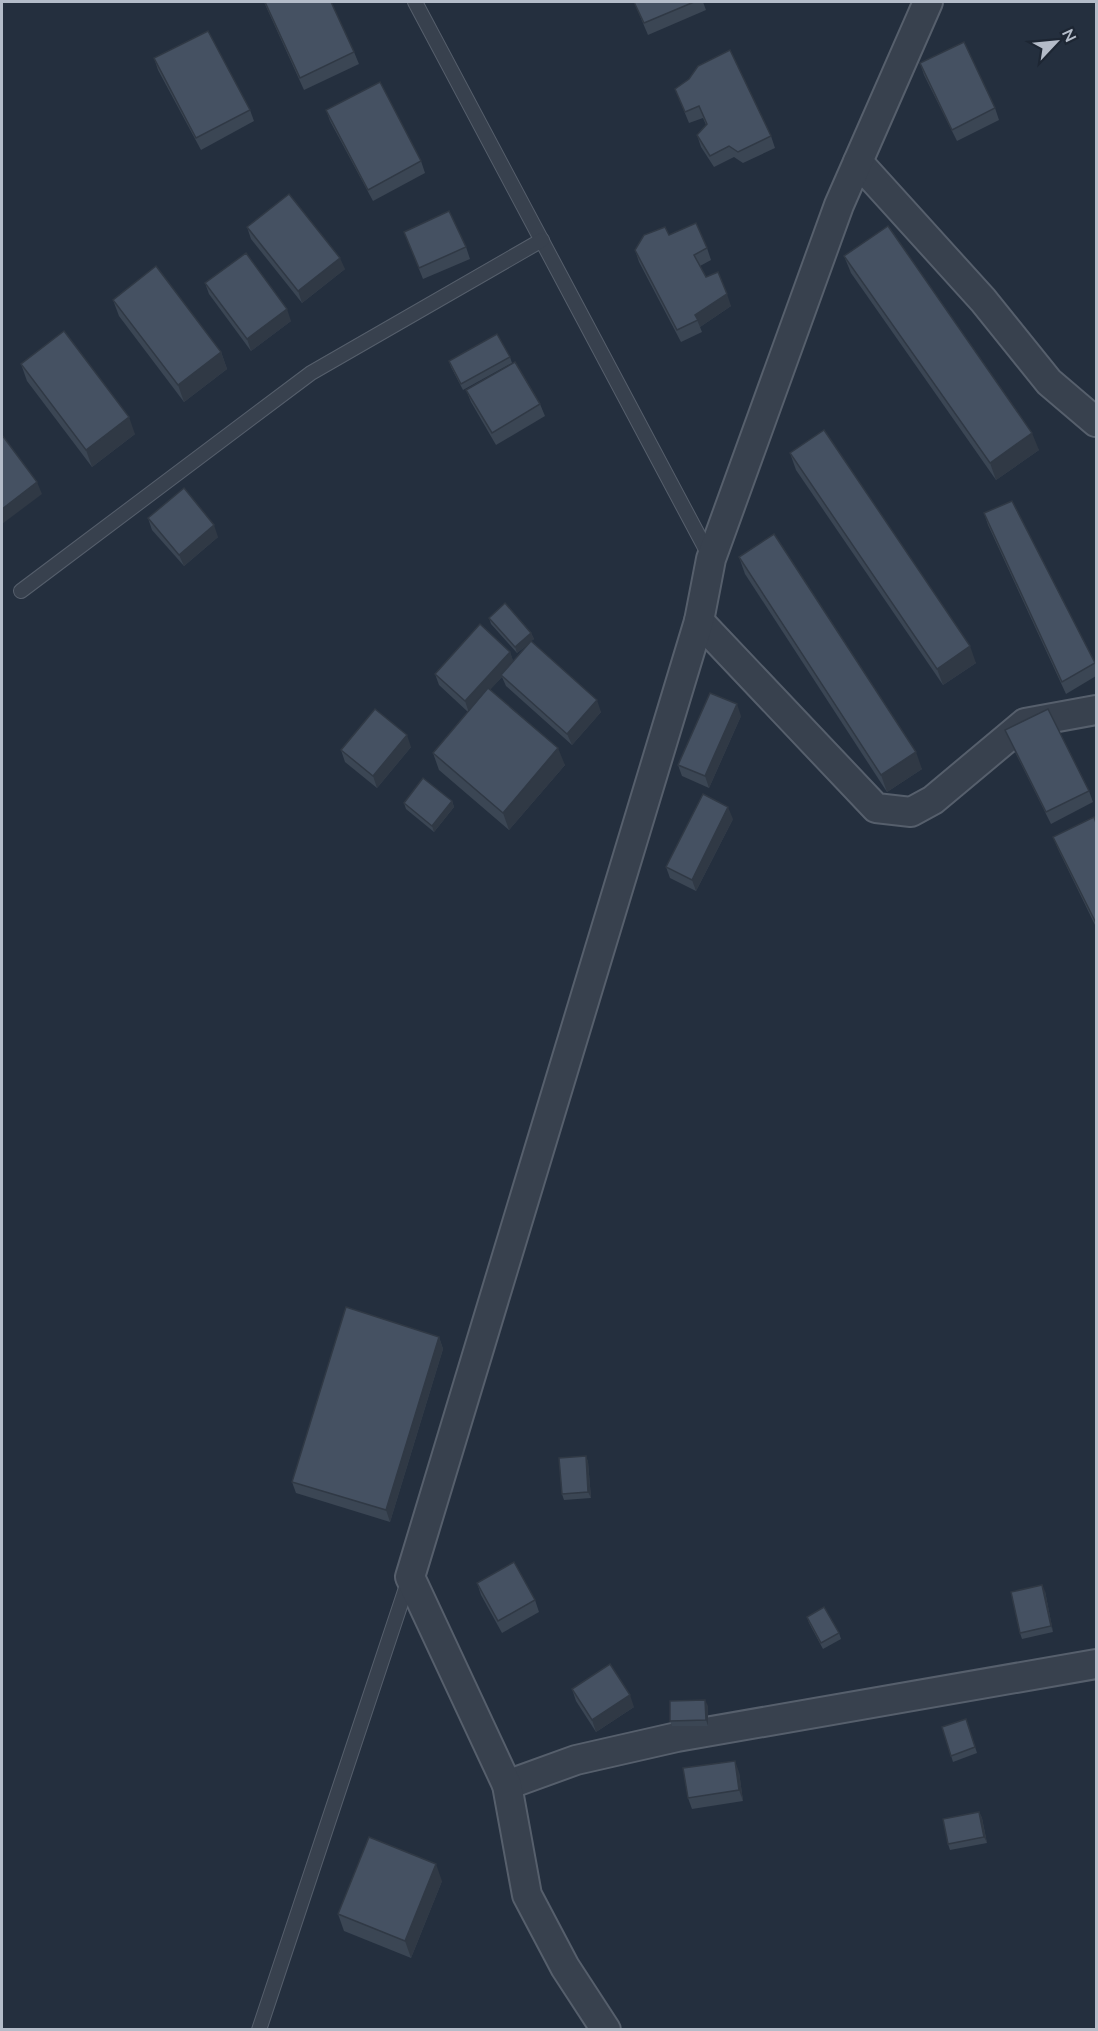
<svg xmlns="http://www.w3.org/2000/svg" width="1098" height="2031" font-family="Mulish,sans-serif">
	<rect width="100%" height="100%" fill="#242f3e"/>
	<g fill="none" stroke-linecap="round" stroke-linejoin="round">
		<defs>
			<g id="lane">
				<path d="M415 2 710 557"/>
				<path d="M21 591 311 373 542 240"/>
				<path d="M259 2030 409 1579"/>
			</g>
			<g id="street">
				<path d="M858 162 983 300 1049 382 1096 422"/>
				<path d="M699 621 876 808 911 812 933 800 1025 723 1096 710"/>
				<path d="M507 1785 576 1760 677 1737 1096 1664"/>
				<path d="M606 2030 565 1967 527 1895 507 1785 410 1577 699 621 711 559 839 205 928 2"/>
			</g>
		</defs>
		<use href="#lane" stroke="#565f6c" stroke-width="16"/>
		<use href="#street" stroke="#565f6c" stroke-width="32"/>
		<use href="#lane" stroke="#38414e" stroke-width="14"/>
		<use href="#street" stroke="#38414e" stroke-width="28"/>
	</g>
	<g fill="#3b4654">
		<path d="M264 2 354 52 359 64 304 90Z"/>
		<path d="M634 2H703L706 10 648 35Z"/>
		<path d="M154 58 250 110 254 121 201 150 158 70Z"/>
		<path d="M920 63 995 108 999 120 957 141 924 75Z"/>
		<path d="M675 89 771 136 775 148 743 163 734 157 714 167 701 147 697 135 706 125 703 118 689 123Z"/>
		<path d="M326 110 421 161 425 173 373 201 330 121Z"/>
		<path d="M247 227 345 269 302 303 251 239Z"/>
		<path d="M404 232 466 247 470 259 423 279Z"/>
		<path d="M669 235 707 248 711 260 700 266 706 277 731 306 700 327 702 332 681 342 639 262 635 250Z"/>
		<path d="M844 256 1039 450 996 480 851 273Z"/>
		<path d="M205 283 291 321 251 351 209 294Z"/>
		<path d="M113 300 221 352 227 369 184 402 119 316Z"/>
		<path d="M510 357 512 363 463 390 451 367 449 361Z"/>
		<path d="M21 364 135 434 92 467 27 381Z"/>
		<path d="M466 390 540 404 545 416 496 445 471 402Z"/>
		<path d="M790 453 976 663 943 685 796 470Z"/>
		<path d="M984 513 1095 663 1096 666V676L1066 694 988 525Z"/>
		<path d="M148 518 218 537 184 566 152 530Z"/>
		<path d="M739 557 922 769 887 792 745 574Z"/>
		<path d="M489 618 531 633 534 639 531 641 601 712 572 745 506 686 502 677 490 689 565 765 509 830 439 770 433 753 468 712 439 685 435 674 510 652 513 661 531 642 517 653 491 624Z"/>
		<path d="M741 716 709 788 682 776 678 765Z"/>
		<path d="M1005 730 1089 791 1093 802 1051 824 1010 742Z"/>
		<path d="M411 747 377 788 345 762 341 750Z"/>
		<path d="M452 801 454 807 434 832 406 809 404 803Z"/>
		<path d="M733 819 696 891 670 878 666 867Z"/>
		<path d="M1096 823V927L1058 849 1053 837Z"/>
		<path d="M439 1337 443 1349 390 1522 296 1493 292 1482Z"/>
		<path d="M586 1456 588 1462 591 1498 564 1500 562 1494Z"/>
		<path d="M477 1583 535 1600 539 1612 502 1633 481 1595Z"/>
		<path d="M1045 1591 1053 1632 1022 1639 1020 1633Z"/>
		<path d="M807 1617 839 1633 841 1639 823 1649 809 1623Z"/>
		<path d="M572 1689 634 1707 596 1732 576 1701Z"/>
		<path d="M708 1706V1726H672L670 1721Z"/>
		<path d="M966 1719 977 1753 953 1762 942 1727Z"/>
		<path d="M739 1772 743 1801 692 1809 688 1798Z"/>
		<path d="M979 1812 982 1818 987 1843 950 1850 948 1844Z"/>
		<path d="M442 1881 411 1958 344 1931 338 1914Z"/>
	</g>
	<g fill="#303945">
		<path d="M340 258 345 269 302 303 298 291Z"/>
		<path d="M727 294 731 306 700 327 695 315Z"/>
		<path d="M287 309 291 321 251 351 247 339Z"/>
		<path d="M221 352 227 369 184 402 178 385Z"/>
		<path d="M129 417 135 434 92 467 86 450Z"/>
		<path d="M1032 433 1039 450 996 480 990 463Z"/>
		<path d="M37 482 42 494 2 524V509Z"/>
		<path d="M214 525 218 537 184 566 179 555Z"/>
		<path d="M531 633 534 639 517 653 515 647Z"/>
		<path d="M970 646 976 663 943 685 937 669Z"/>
		<path d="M510 652 514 663 501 675 502 677 469 713 465 701Z"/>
		<path d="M597 700 601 712 572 745 567 734Z"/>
		<path d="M737 704 741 716 709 788 705 776Z"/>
		<path d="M407 735 411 747 377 788 373 776Z"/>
		<path d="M558 748 565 765 509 830 503 813Z"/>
		<path d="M916 752 922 769 887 792 881 775Z"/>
		<path d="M452 801 454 807 434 832 432 826Z"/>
		<path d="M728 807 733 819 696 891 692 880Z"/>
		<path d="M439 1337 443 1349 390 1522 386 1510Z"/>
		<path d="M586 1456 588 1462 591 1498 588 1492Z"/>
		<path d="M1042 1585 1045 1591 1053 1632 1051 1626Z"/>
		<path d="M630 1695 634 1707 596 1732 592 1720Z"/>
		<path d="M705 1700 708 1706V1726L706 1720Z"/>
		<path d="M735 1761 739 1772 743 1801 739 1790Z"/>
		<path d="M979 1812 982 1818 987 1843 984 1837Z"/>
		<path d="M436 1864 442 1881 411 1958 405 1941Z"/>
	</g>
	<g fill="#455162" stroke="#303945" stroke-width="1.5">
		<path d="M265 2H331L354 52 300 78Z"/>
		<path d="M634 2H694L644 23Z"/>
		<path d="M208 31 250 110 196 138 154 58Z"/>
		<path d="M964 42 995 108 952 130 920 63Z"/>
		<path d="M730 50 771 136 738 152 729 146 710 156 697 135 707 124 699 106 685 112 675 89 689 79 698 66Z"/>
		<path d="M380 82 421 161 368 190 326 110Z"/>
		<path d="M289 194 340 258 298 291 247 227Z"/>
		<path d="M449 211 466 247 419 268 404 232Z"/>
		<path d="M696 223 707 248 694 255 706 277 718 272 727 294 695 315 698 320 677 330 635 250 644 235 665 227 669 235Z"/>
		<path d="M888 226 1032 433 990 463 844 256Z"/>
		<path d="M246 253 287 309 247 339 205 283Z"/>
		<path d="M156 266 221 352 178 385 113 300Z"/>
		<path d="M64 331 129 417 86 450 21 364Z"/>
		<path d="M497 334 510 357 461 384 449 361Z"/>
		<path d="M515 362 540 404 492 433 466 390Z"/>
		<path d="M824 430 970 646 937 669 790 453Z"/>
		<path d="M2 435 37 482 2 509Z"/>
		<path d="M184 488 214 525 179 555 148 518Z"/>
		<path d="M1012 501 1095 663 1062 682 984 513Z"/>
		<path d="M774 534 916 752 881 775 739 557Z"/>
		<path d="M505 603 531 633 515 647 489 618Z"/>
		<path d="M480 624 510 652 465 701 435 674Z"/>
		<path d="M531 641 597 700 567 734 501 675Z"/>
		<path d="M488 688 558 748 503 813 433 753Z"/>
		<path d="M710 693 737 704 705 776 678 765Z"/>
		<path d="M375 709 407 735 373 776 341 750Z"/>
		<path d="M1048 709 1089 791 1046 812 1005 730Z"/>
		<path d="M423 778 452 801 432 826 404 803Z"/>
		<path d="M703 794 728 807 692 880 666 867Z"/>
		<path d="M1094 817 1096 823V920L1095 921 1053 837Z"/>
		<path d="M346 1307 439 1337 386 1510 292 1482Z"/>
		<path d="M586 1456 588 1492 562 1494 559 1458Z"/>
		<path d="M514 1562 535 1600 498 1621 477 1583Z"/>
		<path d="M1042 1585 1051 1626 1020 1633 1011 1592Z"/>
		<path d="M824 1607 839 1633 821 1643 807 1617Z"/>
		<path d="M610 1664 630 1695 592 1720 572 1689Z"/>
		<path d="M705 1700 706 1720 670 1721V1701Z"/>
		<path d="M966 1719 975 1747 951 1756 942 1727Z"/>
		<path d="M735 1761 739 1790 688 1798 683 1768Z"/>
		<path d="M979 1812 984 1837 948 1844 943 1819Z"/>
		<path d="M369 1837 436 1864 405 1941 338 1914Z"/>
	</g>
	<rect width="1098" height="2031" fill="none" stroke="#b4bcc9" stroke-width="6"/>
	<g transform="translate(1056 42) rotate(64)" stroke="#1d2633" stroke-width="4.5" paint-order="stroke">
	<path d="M0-4.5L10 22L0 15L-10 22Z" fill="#b4bcc9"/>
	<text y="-9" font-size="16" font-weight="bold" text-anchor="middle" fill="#b4bcc9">N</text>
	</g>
</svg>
